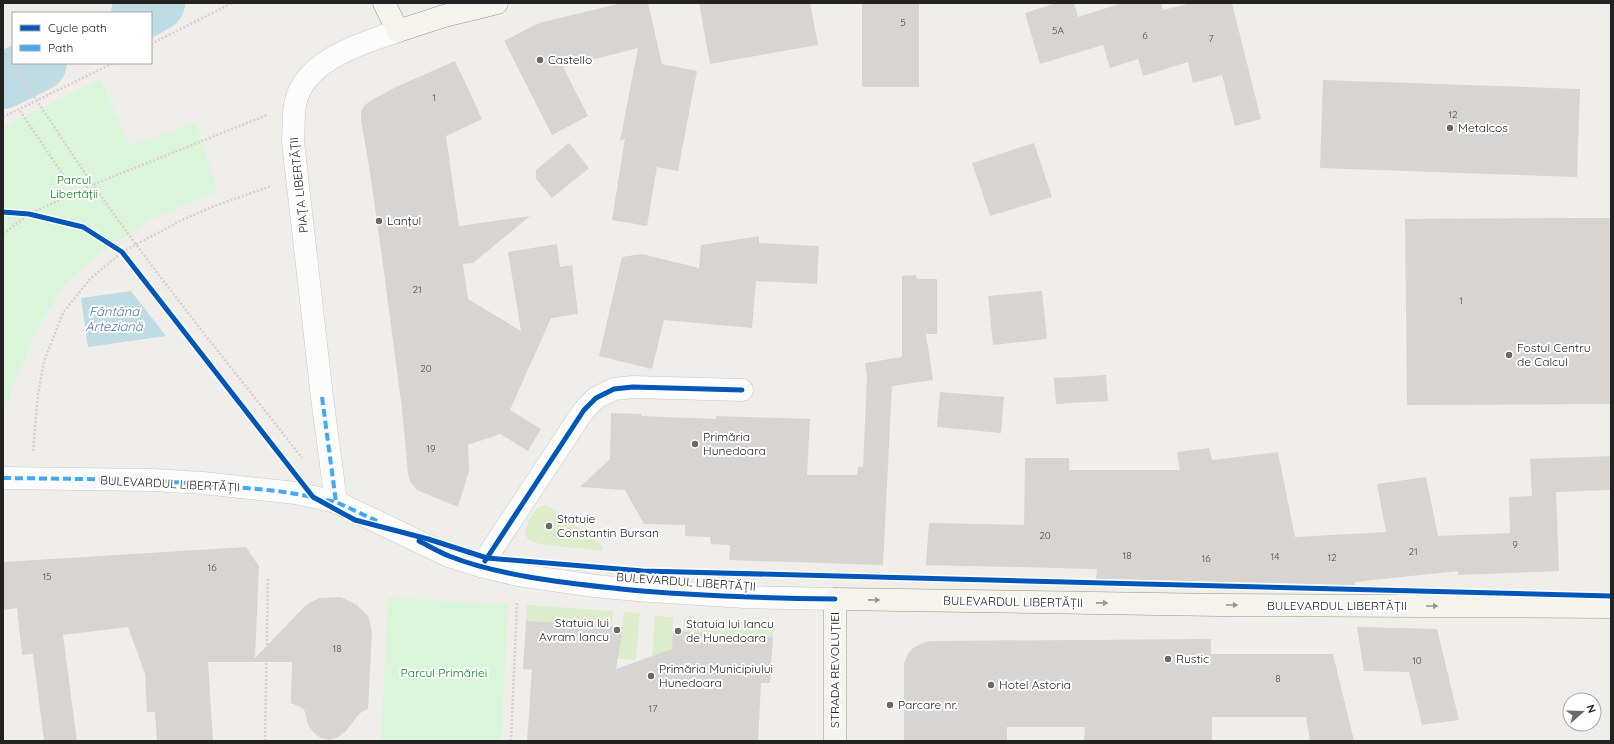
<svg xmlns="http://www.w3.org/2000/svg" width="1614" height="744" font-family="Quicksand,sans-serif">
	<rect width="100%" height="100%" fill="#f0eeeb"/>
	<g fill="#ddeccb">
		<path d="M546 505 550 507 601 544 603 549 602 551 540 544 528 540 525 532C529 520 531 508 546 505Z"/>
		<path d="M527 605 613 611 611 634 621 636 624 612 640 613 636 660 581 657 583 625 526 621Z"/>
		<path d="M655 616 673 617 672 636 683 637 684 618 773 624V637L709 633 652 661Z"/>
	</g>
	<g fill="#daf5da">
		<path d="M100 79 130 146 196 122 217 191 150 220 96 256 66 283 36 330 3 414V127Z"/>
		<path d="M388 598 508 604 501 741H381Z"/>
	</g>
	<path fill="#bfdbe3" d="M131 291 166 336 88 347 81 298Z"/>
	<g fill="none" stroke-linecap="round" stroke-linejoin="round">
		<g stroke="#bfdbe3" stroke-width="56">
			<path d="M139 13 157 3"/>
			<path d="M3 81 39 63"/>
		</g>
	</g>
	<g fill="#d7d4d2">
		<path d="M622 3H648L662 64 697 71 678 171 657 167 647 226 612 220 625 138 620 141 638 48 563 67 588 116 552 135 504 41 539 23Z"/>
		<path d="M699 3H810L818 45 710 64Z"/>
		<rect x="862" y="3" width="57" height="84"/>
		<path d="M1056 3H1074L1078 17 1122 3H1161L1163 10 1192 3H1232L1261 119 1235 126 1222 75 1193 83 1188 62 1143 76 1138 59 1110 68 1103 45 1040 64 1025 13Z"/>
		<path d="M455 61 482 119 446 136 459 226 530 216 473 263 463 264 468 299 521 331 508 252 557 244 560 267 572 265 578 314 551 318 510 410 541 429 528 451 500 434 468 445 469 471 458 507 417 490 411 483 408 474 402 409 381 250 370 172 361 120V112L364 106 370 101 396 87Z"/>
		<path d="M1323 80 1580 89 1577 177 1320 168Z"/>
		<path d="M569 143 589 168 552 198 536 179V170Z"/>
		<path d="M1034 143 1052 197 990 216 972 163Z"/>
		<path d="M1576 218H1610L1611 404 1407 405 1405 219Z"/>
		<path d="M759 236V243L819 246 817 284 756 281 752 328 664 320 652 369 599 356 622 257 642 254 699 268 701 245Z"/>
		<path d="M916 275 917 279H937V334H926L933 380 892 386 883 565 729 560 730 545 711 544 710 537 685 536V525L644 524 625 490 580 487 610 459 611 413 642 414 641 416 716 419V416L810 419 807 475H857L858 467H863L867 376 865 363 902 357V276Z"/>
		<path d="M1042 291 1047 339 993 345 988 296Z"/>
		<path d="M1106 375 1108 401 1056 404 1054 378Z"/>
		<path d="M940 392 1004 397 1001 433 937 427Z"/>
		<path d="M1209 448 1212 460 1278 452 1295 537 1386 532 1377 484 1426 477 1438 536 1510 533 1509 497 1532 496 1530 459 1611 456V490L1556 492 1559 571 1458 575V571L1355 582V585L1096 579 1097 569 926 565 929 523 1024 525 1025 458H1069V470H1180L1177 452Z"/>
		<path d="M246 547 259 566 255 658 306 605 319 598 341 597 357 605 368 616 372 631 368 709 360 713 346 731 338 737 330 740 321 738 314 733 308 725 304 709 291 703 292 662H208L213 741H157L155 712H147L145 674 128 627 63 635 77 741H44L33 654 22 655 17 608 3 610V562Z"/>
		<path d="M526 621 623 627 616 669 672 649 673 631 773 637 770 683H761L758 741H527L532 670 523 669Z"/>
		<path d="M1357 627 1437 629 1459 720 1422 725 1409 672 1364 671Z"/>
		<path d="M1211 639V654H1333L1354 741H1310L1306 717H1212V741H1084L1085 727H1007V741H904V663L908 654 913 648 921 644 930 641Z"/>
	</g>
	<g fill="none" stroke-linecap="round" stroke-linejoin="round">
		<defs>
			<g id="street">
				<path d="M3 478 152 480 203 483 296 493 336 502 449 556 481 566 518 575 595 586 637 590 745 597 835 599"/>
				<path d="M336 502 322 397 293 142C294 129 293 117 295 105 302 61 362 43 398 31"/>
				<path d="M481 566 584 410 596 398 614 389 633 387 742 390"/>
			</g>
			<g id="secondary">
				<path d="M384 3 398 31 444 16 497 3"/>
				<path d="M835 741V599L1218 605 1611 607"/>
			</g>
		</defs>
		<use href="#street" stroke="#c9c8c7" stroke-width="23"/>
		<use href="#secondary" stroke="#999a82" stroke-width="23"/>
		<g stroke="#dccecd" stroke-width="2.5" stroke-dasharray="2 2" stroke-linecap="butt">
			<path d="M151 44 232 3"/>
			<path d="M20 111 68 182 91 184"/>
			<path d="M3 117 113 63"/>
			<path d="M59 134C132 247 219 351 302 458"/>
			<path d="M3 234 29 214 92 185 267 115"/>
			<path d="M33 451 38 395 44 361 63 313 90 279 122 252 182 220 212 207 271 186"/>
			<path d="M265 741 268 577"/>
			<path d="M511 741 517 603"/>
		</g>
		<use href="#street" stroke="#fdfcfc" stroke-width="22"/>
		<use href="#secondary" stroke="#f4f4ed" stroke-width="22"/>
		<path stroke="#dccecd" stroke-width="2.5" stroke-dasharray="2 2" stroke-linecap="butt" d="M3 50 59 134"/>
		<g stroke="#3fa9f5" stroke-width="4" stroke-dasharray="8 4" stroke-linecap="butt">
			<path d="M322 397 336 502"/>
			<path d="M3 478C84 479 165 479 246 488 268 490 290 492 312 497"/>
			<path d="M326 500 336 502 377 521"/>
		</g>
		<defs>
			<g id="cycleway">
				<path d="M3 212 29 214 83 227 122 252 313 497 355 520 428 539 487 558 643 571 1611 596"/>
				<path d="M419 541C429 546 439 552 449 556 499 576 567 583 621 589 692 596 763 598 835 599"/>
				<path d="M485 561 584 410 596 398 614 389 633 387 742 390"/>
			</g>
		</defs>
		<use href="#cycleway" stroke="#fff" stroke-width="8"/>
		<use href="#cycleway" stroke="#0057b8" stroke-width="5"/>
	</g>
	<defs><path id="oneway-solid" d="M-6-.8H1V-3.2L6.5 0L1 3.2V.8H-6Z"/></defs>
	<g fill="#969692">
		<use href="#oneway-solid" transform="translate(874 600) rotate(1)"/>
		<use href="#oneway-solid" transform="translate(1102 603) rotate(1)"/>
		<use href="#oneway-solid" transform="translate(1232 605)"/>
		<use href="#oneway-solid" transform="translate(1432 606)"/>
	</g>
	<g fill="#6a6968" stroke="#fff" stroke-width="1.5">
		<circle cx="540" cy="60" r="4"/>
		<circle cx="1450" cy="128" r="4"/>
		<circle cx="379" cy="221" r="4"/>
		<circle cx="1509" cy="355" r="4"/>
		<circle cx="695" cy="444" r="4"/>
		<circle cx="549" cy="526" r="4"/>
		<circle cx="617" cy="630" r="4"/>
		<circle cx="678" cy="631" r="4"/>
		<circle cx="1168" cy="659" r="4"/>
		<circle cx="651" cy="676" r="4"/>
		<circle cx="991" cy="685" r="4"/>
		<circle cx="890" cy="705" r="4"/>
	</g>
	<g text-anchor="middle" stroke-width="4" stroke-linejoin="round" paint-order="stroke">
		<g font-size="10" fill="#4f4e4e">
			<text x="903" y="26">5</text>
			<text x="1058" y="34">5A</text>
			<text x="1145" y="39">6</text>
			<text x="1211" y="42">7</text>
			<text x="434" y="101">1</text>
			<text x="1453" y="118">12</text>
			<text x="417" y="293">21</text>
			<text x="1461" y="304">1</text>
			<text x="426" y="372">20</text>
			<text x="431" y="452">19</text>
			<text x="1045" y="539">20</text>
			<text x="1515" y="548">9</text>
			<text x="1413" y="555">21</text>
			<text x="1127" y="559">18</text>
			<text x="1275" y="560">14</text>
			<text x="1332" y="561">12</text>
			<text x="1206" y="562">16</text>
			<text x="212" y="571">16</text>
			<text x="47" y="580">15</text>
			<text x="337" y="652">18</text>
			<text x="1417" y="664">10</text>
			<text x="1278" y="682">8</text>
			<text x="653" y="712">17</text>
		</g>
		<g font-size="12" fill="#222" stroke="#fff" text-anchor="start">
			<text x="548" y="64">Castello</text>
			<text x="1458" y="132">Metalcos</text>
			<text x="387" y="225">Lanțul</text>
			<text x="1517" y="352">Fostul Centru<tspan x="1517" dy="14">de Calcul</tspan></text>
			<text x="703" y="441">Primăria<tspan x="703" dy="14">Hunedoara</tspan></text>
			<text x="557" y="523">Statuie<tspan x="557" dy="14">Constantin Bursan</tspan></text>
			<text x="609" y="627" text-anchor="end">Statuia lui<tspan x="609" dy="14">Avram Iancu</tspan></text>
			<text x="686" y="628">Statuia lui Iancu<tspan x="686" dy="14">de Hunedoara</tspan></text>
			<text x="1176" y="663">Rustic</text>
			<text x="659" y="673">Primăria Municipiului<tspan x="659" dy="14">Hunedoara</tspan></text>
			<text x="999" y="689">Hotel Astoria</text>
			<text x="898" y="709">Parcare nr.</text>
		</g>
		<g font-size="12" fill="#0c8416" stroke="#fff">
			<text x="74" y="184">Parcul<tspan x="74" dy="14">Libertății</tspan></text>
			<text x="444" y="677">Parcul Primăriei</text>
		</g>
		<g font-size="12" fill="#222" stroke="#fff">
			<text transform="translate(299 185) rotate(-96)" y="4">PIAȚA LIBERTĂȚII</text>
			<text transform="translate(170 484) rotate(3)" y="4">BULEVARDUL LIBERTĂȚII</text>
			<text transform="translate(686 582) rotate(4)" y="4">BULEVARDUL LIBERTĂȚII</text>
			<text transform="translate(1013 602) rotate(1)" y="4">BULEVARDUL LIBERTĂȚII</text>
			<text x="1337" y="610">BULEVARDUL LIBERTĂȚII</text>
			<text transform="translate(835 670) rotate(-90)" y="4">STRADA REVOLUȚIEI</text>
		</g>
		<g font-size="13" font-style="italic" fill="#4a7aab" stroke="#fff">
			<text x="114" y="316">Fântâna<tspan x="114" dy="15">Arteziană</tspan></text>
		</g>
	</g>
	<rect width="1614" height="744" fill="none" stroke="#222222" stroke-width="8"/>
	<rect x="12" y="12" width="140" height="52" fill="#ffffff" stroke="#a7a7a7"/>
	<rect x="20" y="25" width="20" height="6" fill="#0057b8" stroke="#a7a7a7"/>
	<text x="48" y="32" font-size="12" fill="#222222">Cycle path</text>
	<rect x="20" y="45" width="20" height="6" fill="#3fa9f5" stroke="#a7a7a7"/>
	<text x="48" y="52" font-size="12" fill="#222222">Path</text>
	<g transform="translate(1582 712) rotate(70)"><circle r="19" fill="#ffffff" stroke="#a7a7a7"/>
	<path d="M0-3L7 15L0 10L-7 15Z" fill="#6a6968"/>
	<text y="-6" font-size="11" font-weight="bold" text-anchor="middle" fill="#222222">N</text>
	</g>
</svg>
